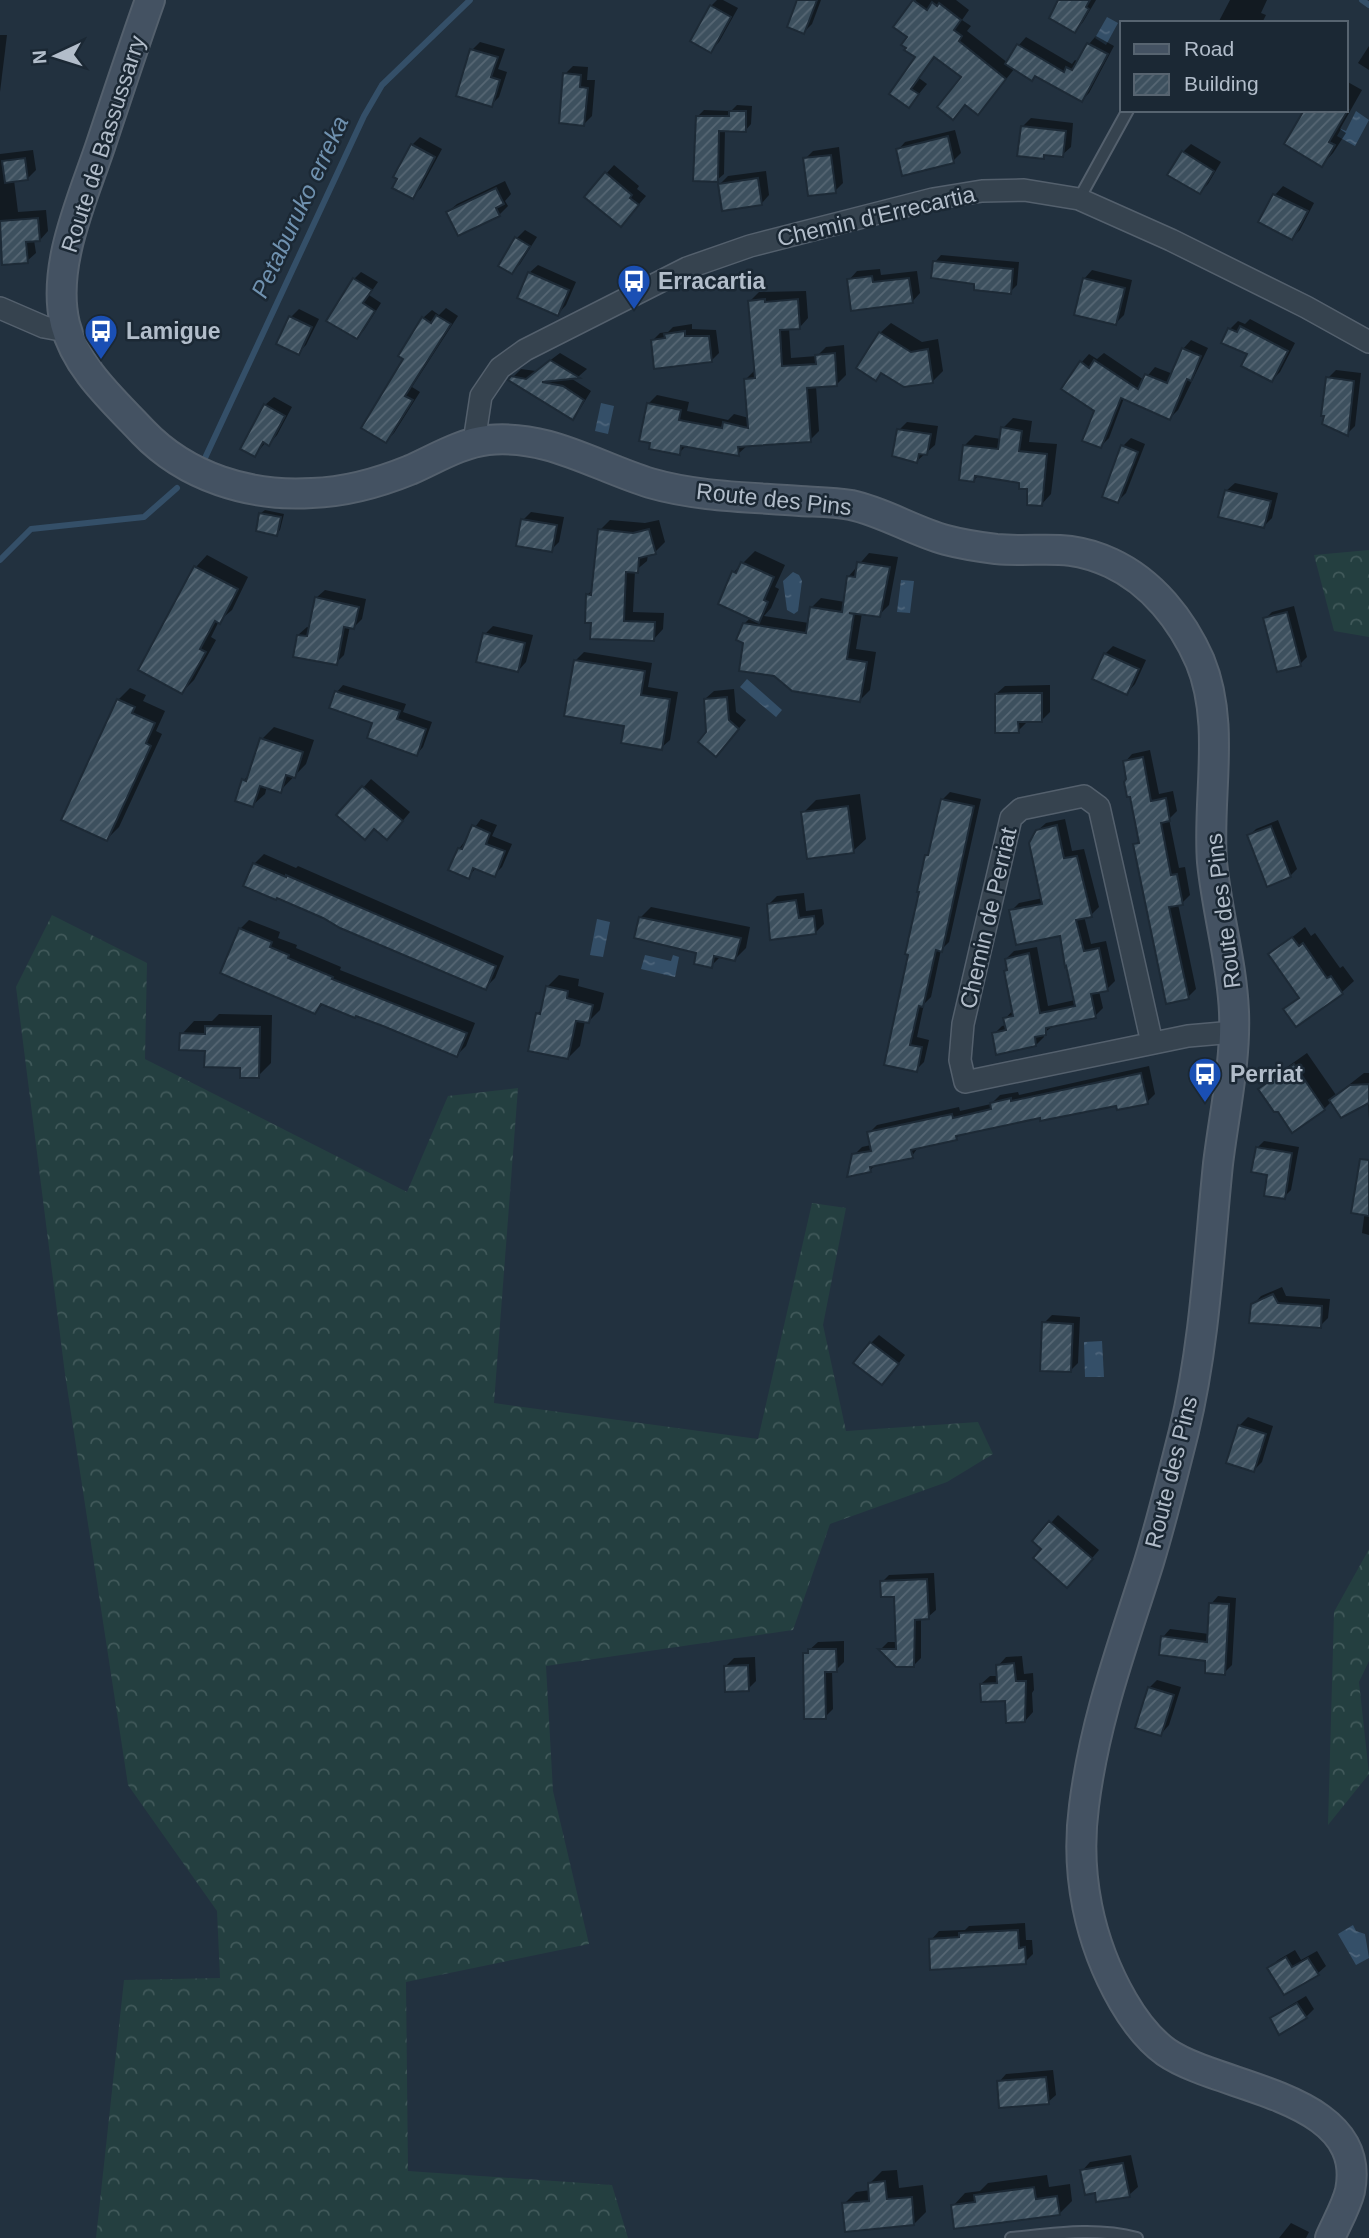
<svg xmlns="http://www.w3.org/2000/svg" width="1369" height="2238" font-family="Arial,sans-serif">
	<defs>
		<pattern id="forest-crowns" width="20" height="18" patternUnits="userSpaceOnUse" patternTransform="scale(1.75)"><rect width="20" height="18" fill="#243f40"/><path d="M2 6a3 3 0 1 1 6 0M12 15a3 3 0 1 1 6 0" fill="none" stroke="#41595a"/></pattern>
		<pattern id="water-ripples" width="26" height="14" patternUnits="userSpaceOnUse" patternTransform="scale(1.75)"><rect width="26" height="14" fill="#344f68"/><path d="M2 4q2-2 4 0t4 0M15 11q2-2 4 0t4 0" fill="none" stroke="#4f667c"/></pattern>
		<pattern id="building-hatch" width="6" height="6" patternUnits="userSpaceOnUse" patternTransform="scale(1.75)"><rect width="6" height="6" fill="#3d505e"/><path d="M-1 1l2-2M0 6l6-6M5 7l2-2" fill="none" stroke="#576774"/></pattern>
	</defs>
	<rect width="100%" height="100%" fill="#22313f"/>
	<g fill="url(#forest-crowns)">
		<path d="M1369 550V637L1334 631 1314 555Z"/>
		<path d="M52 915 147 963 145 1059 407 1192 448 1096 518 1088 494 1403 758 1439 812 1203 846 1208 823 1325 846 1431 978 1422 993 1454 947 1482 830 1524 793 1630 546 1666 553 1791 589 1944 406 1982 408 2171 612 2185 628 2238H96L124 1980 220 1978 217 1911 128 1785 65 1374 16 987Z"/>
		<path d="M1369 1549V1661L1359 1682 1369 1774 1328 1825 1334 1612Z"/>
	</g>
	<g fill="url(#water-ripples)">
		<path d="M1107 17 1118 23 1106 45 1095 38Z"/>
		<path d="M1356 111 1369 120 1355 146 1337 136 1341 129 1346 131Z"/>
		<path d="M601 403 614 406 608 434 595 431Z"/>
		<path d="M793 572 799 575 802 581 798 611 794 614 787 610 783 581Z"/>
		<path d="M901 580 914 581 910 613 897 612Z"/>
		<path d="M747 679 782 710 776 717 740 687Z"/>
		<path d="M597 919 610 922 603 957 590 955Z"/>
		<path d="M645 955 671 961 673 955 679 957 675 977 641 969Z"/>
		<path d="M1102 1341 1104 1377H1085L1084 1342Z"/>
		<path d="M1353 1925 1356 1931 1365 1934 1369 1958 1356 1965 1338 1934Z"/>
	</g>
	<g fill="#0007">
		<path d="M717 0H723L738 8 719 42 711 50V6Z"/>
		<path d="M799 0H821L812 24 804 32Z"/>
		<path d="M916 0H956L969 10 962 20 971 26 967 31 1008 63 1019 45 1026 37 1072 64 1075 60 1078 62 1089 44 1096 36 1114 46 1089 93 1082 100 1036 75 1015 68 987 103 963 76 936 56 919 78 927 84 909 106 891 94 917 56 909 37 896 27Z"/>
		<path d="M1061 0H1096L1083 22 1075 31Z"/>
		<path d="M1230 0H1267L1261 13 1266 15 1262 23H1218Z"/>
		<path d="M0 35H7L0 92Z"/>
		<path d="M480 42 505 49 498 69 507 72 499 97 491 105 472 50Z"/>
		<path d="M1369 46V70L1358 63Z"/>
		<path d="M573 66 588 67 587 80H595L592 116 584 124 565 74Z"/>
		<path d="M1346 81 1362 90 1340 129 1346 133 1333 153 1322 165 1306 110H1346Z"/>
		<path d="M737 105 752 106 751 124 745 131 725 130 724 174 717 180 697 117 704 110 731 111Z"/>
		<path d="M1031 118 1073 123 1071 147 1062 155 1046 154 1043 157 1023 126Z"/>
		<path d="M955 130 961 153 953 161 898 150 905 142Z"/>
		<path d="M420 137 442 149 421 188 412 197V145Z"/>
		<path d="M1191 144 1221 162 1208 184 1200 192 1183 152Z"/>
		<path d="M839 147 843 183 835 191 805 159 813 151Z"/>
		<path d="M33 150 36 170 27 179 14 180 18 212 46 210 48 231 40 240H34L36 253 27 261 0 239V154Z"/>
		<path d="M614 165 639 186 637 189 646 196 629 216 606 174Z"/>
		<path d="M766 171 769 195 761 204 720 184 728 176Z"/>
		<path d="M505 181 511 194 505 201 508 206 499 215 459 234 448 212 457 204Z"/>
		<path d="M1283 186 1314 203 1300 230 1292 238 1261 221 1275 195Z"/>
		<path d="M525 230 537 237 520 264 512 272 500 265 517 238Z"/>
		<path d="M941 255 1019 262 1017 285 1010 292 976 283 935 262Z"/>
		<path d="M538 265 576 282 566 305 558 314 529 273Z"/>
		<path d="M880 269 881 275 917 271 920 293 912 302 849 280 857 271Z"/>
		<path d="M1092 270 1132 280 1124 315 1116 323 1084 279Z"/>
		<path d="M361 272 378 282 369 295 381 303 364 330 357 337 354 279Z"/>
		<path d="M806 291 808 318 800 327 789 328 791 358 817 356 826 347 844 345 846 375 837 384 816 386 819 431 810 440 748 445 738 454 687 445 679 453 648 404 657 395 689 402 687 411 728 420 734 414 749 418 746 379 756 369 750 301 759 292Z"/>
		<path d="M446 308 458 316 412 387 420 392 394 433 386 441 406 359 423 318 432 310 439 315Z"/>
		<path d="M299 309 319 319 306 345 298 353 291 317Z"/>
		<path d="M1250 319 1295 343 1280 372 1272 380 1230 329 1238 321 1245 324Z"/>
		<path d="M891 323 922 342 938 339 943 371 932 382 882 372 876 379 880 333Z"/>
		<path d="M692 324V329L716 330 719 353 711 361 653 340 660 333 668 332 673 327Z"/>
		<path d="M1191 340 1208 348 1178 410 1170 418 1124 398 1109 438 1101 446 1096 411 1081 363 1089 354 1097 359 1104 353 1144 380 1155 367 1173 374 1183 349Z"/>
		<path d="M560 353 587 369 579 376 569 377 591 391 580 409 572 417 510 380 521 369 536 371Z"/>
		<path d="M1336 370 1361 373 1355 426 1347 434 1328 378Z"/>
		<path d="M274 397 292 407 277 435 269 444 266 442 255 455 265 405Z"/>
		<path d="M1013 418 1032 421 1029 442 1057 444 1051 494 1041 505 1029 487 1020 481 979 475 973 481 965 445 975 435 1001 439 1003 428Z"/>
		<path d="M907 422 938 426 935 445 917 461 899 430Z"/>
		<path d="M1131 438 1145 444 1126 493 1118 501 1123 446Z"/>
		<path d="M1235 483 1278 493 1272 518 1264 526 1226 491Z"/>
		<path d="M265 510 284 514 280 530 276 534 261 513Z"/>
		<path d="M531 512 564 517 559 542 551 550 523 520Z"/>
		<path d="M610 520 645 523 659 520 665 542 655 552 648 554 647 561 635 571 633 612 664 613 663 629 653 640 592 622 587 595 594 589 600 530Z"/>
		<path d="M755 551 785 565 775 587 779 589 771 608 764 616 809 623 811 608 821 598 845 602 848 577 869 553 898 557 889 605 879 615 862 613 856 649 876 652 870 690 860 700 744 624 751 617 734 572Z"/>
		<path d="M207 555 248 577 232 610 219 621 211 637 216 640 194 680 182 692 196 567Z"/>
		<path d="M325 590 366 599 362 619 354 627 350 626 344 655 336 663 298 635 307 627 310 628 316 598Z"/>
		<path d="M1294 606 1307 657 1300 664 1265 619 1272 612Z"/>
		<path d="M493 626 533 635 526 662 518 671 485 634Z"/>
		<path d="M1113 646 1146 660 1135 684 1127 693 1105 654Z"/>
		<path d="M584 652 652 663 648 687 678 692 670 740 661 748 626 725 575 661Z"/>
		<path d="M343 685 406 704 403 712 432 722 423 747 417 754 374 722 337 692Z"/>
		<path d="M1050 685V712L1042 720H1026V723L1018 731 996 694 1005 686Z"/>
		<path d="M130 688 146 695 143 701 165 711 156 731 162 734 119 827 107 839 118 700Z"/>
		<path d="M734 689 736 712 746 720 724 746 708 732 705 699 714 691Z"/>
		<path d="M274 727 314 740 306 764 280 791 267 786 265 794 253 805 244 780 251 773 262 739Z"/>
		<path d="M1150 750 1159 794 1173 791 1177 811 1169 819 1179 868 1185 867 1190 895 1182 903 1178 904 1196 989 1188 997 1135 845 1140 840 1125 762 1132 754Z"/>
		<path d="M371 779 410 812 395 830 375 827 339 815Z"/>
		<path d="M950 792 981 799 949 942 941 950 931 997 924 1004 917 1037 929 1040 924 1062 916 1070 886 1064 910 953 927 855 931 851 942 800Z"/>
		<path d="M860 794 866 839 853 851 803 813 816 800Z"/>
		<path d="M481 819 497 825 492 836 512 844 502 867 494 875 476 868 468 877 459 849Z"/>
		<path d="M1065 819 1072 851 1084 849 1099 907 1091 915 1084 916 1091 944 1106 941 1115 981 1107 989 1099 991 1103 1008 1095 1016 1054 1025 1043 1034 1044 1037 1036 1045 994 1034 1002 1026 1006 1025 1005 1019 1013 1010 1006 971 1008 968 1006 959 1014 951 1037 947 1048 1006 1075 1000 1062 934 1011 911 1019 903 1043 898 1037 831 1046 823Z"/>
		<path d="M1278 820 1297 869 1290 876 1249 836 1256 829Z"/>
		<path d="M264 854 296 868 298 866 504 956 495 978 485 988 254 864Z"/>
		<path d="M804 893 806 911 822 909 824 924 816 932 769 904 777 896Z"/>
		<path d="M651 907 750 927 746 948 735 959 721 956 711 966 698 951 640 918Z"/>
		<path d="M249 920 280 932 278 938 297 945 296 948 341 967 340 970 475 1023 466 1046 457 1055 384 1024 324 1003 315 1012 240 929Z"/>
		<path d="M1305 927 1311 936 1315 933 1340 968 1343 966 1354 981 1342 992 1296 1025 1286 1009 1300 996 1271 954Z"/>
		<path d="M559 975 579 979 578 986 604 993 600 1010 588 1022 585 1021 580 1046 568 1058 537 1014 543 1009 547 987Z"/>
		<path d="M219 1014 272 1015 271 1063 258 1076 182 1034 194 1021H212Z"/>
		<path d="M1307 1053 1336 1095 1364 1073H1369V1120L1368 1101H1332L1324 1109 1260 1089 1273 1077Z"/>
		<path d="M1149 1066 1155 1094 1147 1102 1118 1104 1041 1116 962 1133 956 1138 919 1146 912 1156 877 1164 870 1170 854 1155 862 1147 871 1145 869 1133 877 1125 959 1107 960 1111 991 1104 1000 1095 1018 1092 1019 1095Z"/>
		<path d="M1264 1141 1299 1147 1291 1190 1284 1197 1257 1148Z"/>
		<path d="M1369 1179V1235L1362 1233Z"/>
		<path d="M1282 1287 1286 1296 1330 1299 1328 1318 1320 1326 1253 1305 1261 1296Z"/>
		<path d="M1052 1315 1080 1317 1078 1363 1070 1371 1044 1323Z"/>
		<path d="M879 1335 905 1355 890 1375 871 1343Z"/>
		<path d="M1248 1417 1273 1426 1262 1462 1254 1470 1228 1462 1240 1425Z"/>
		<path d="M1058 1515 1099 1550 1075 1578 1043 1549 1051 1523Z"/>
		<path d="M934 1573 936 1610 928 1617H921V1658L914 1665H897L881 1649 888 1642H897L895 1595 882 1582 889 1575Z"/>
		<path d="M1218 1596 1236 1598 1232 1665 1224 1673 1207 1660 1163 1637 1170 1629 1209 1634 1211 1604Z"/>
		<path d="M844 1641V1662L836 1670H832L833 1709 825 1717 805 1654 818 1642Z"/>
		<path d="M1022 1656 1024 1674 1033 1673 1034 1690 1032 1693 1033 1712 1025 1721 1006 1700 981 1684 990 1676H998V1666L1006 1657Z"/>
		<path d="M755 1657 756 1681 748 1689 726 1666 734 1658Z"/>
		<path d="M1157 1680 1181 1687 1169 1725 1161 1734 1149 1688Z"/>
		<path d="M1025 1923 1026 1940H1032L1033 1954 1025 1962 931 1940 939 1931 965 1930 969 1926Z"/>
		<path d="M1295 1950 1301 1960 1317 1951 1326 1966 1317 1974 1270 1968 1278 1960Z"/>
		<path d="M1306 1996 1314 2009 1306 2017 1272 2019 1281 2011Z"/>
		<path d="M1053 2070 1056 2095 1048 2102 999 2082 1006 2074Z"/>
		<path d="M1131 2155 1138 2187 1129 2195 1097 2191 1082 2171 1090 2162Z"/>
		<path d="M897 2170 899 2188 923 2185 926 2212 914 2224 844 2204 856 2192 871 2190 870 2183 882 2171Z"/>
		<path d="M1047 2175 1049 2187 1070 2184 1072 2201 1059 2214 953 2206 965 2193 980 2191 988 2183Z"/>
		<path d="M1291 2223 1309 2232 1306 2238H1279Z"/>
	</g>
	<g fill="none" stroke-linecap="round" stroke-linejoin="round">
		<g stroke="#344f68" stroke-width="6">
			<path d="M1362 0 1369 5"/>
			<path d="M205 458 364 116 382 85 470 0"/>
			<path d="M0 560 31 529 144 517 177 488"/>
		</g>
	</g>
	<g fill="url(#building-hatch)" stroke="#1d2a36" stroke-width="2">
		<path d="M797 0H817L804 34 787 27Z"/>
		<path d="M913 0 927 10 932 2 937 6 939 3 961 20 954 30 962 36 959 41 1006 79 978 115 965 105 953 120 937 107 961 77 934 57 911 89 919 94 909 108 889 94 915 57 904 50 906 48 901 45 907 37 893 27Z"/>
		<path d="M1058 0H1090L1086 7 1089 9 1075 33 1049 18Z"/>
		<path d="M710 5 731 17 711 53 690 41Z"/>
		<path d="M1087 43 1108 54 1082 102 1035 76 1032 81 1005 64 1017 44 1064 72 1066 67 1072 70Z"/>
		<path d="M470 49 498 57 491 77 500 80 492 107 456 96Z"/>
		<path d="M563 73 581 75 580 87 588 88 584 126 559 123Z"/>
		<path d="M1304 110H1348L1329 142 1335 145 1322 167 1284 144Z"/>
		<path d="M729 111H746V132L719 131 718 182 693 181 696 116H729Z"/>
		<path d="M1021 126 1066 131 1063 157 1044 155V159L1017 156Z"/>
		<path d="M948 136 954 163 902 176 896 149Z"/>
		<path d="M411 144 435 157 413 199 392 188 397 179 393 177Z"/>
		<path d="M1182 151 1214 171 1200 194 1167 175Z"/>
		<path d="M831 155 836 193 808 196 803 158Z"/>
		<path d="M25 158 28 180 5 183 2 161Z"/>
		<path d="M605 172 632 195 630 198 639 205 621 227 584 197Z"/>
		<path d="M758 178 762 205 722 211 718 184Z"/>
		<path d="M496 188 504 204 496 208 500 216 458 236 446 212Z"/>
		<path d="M1273 194 1308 211 1292 240 1258 222Z"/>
		<path d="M38 218 40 241 26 242 28 263 2 265 0 221Z"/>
		<path d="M515 237 530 246 512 274 498 266Z"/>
		<path d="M933 261 1013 269 1011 294 974 290V284L931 278Z"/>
		<path d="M528 272 569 290 558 316 517 298Z"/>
		<path d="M872 276 873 282 909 278 913 303 851 311 847 279Z"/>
		<path d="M353 278 372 290 363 303 375 311 357 339 326 321Z"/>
		<path d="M1083 278 1125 288 1116 325 1074 315Z"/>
		<path d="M765 299V302L798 299 800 329 780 330 782 366 816 364 815 355 835 353 837 386 807 388 811 442 738 447 739 456 681 446 680 455 649 449 650 443 639 441 647 403 681 410 679 420 722 428 723 422 748 428 744 379 755 378 748 301Z"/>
		<path d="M436 315 451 324 405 396 413 400 386 443 361 428 403 359 398 356 422 317 431 323Z"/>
		<path d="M289 316 312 327 299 355 276 344Z"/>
		<path d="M1240 326 1288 351 1272 382 1241 366 1247 354 1221 343 1228 328 1237 332Z"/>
		<path d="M685 331V336H709L712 362 654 369 651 340 665 338 664 334Z"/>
		<path d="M879 332 911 352 928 349 933 383 904 387 881 373 876 381 856 368Z"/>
		<path d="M1182 348 1201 356 1191 381 1187 379 1170 420 1121 398 1101 448 1082 441 1094 411 1061 389 1080 361 1089 368 1094 360 1138 389 1145 374 1167 383Z"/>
		<path d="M550 360 580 378 542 382 563 386 584 400 573 420 508 380 511 376 526 379Z"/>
		<path d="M1326 377 1354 381 1348 436 1322 424 1324 416H1321Z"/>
		<path d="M264 404 285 416 269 446 263 442 255 457 240 449Z"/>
		<path d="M1001 427 1022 431 1019 451 1047 454 1042 506 1027 505V489H1019V483L975 476 974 482 959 480 963 445 998 449Z"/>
		<path d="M897 429 931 434 927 455 919 454 917 463 892 456Z"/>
		<path d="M1121 445 1138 452 1118 503 1102 497Z"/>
		<path d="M1225 490 1271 501 1264 528 1218 517Z"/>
		<path d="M259 513 281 517 277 536 256 531Z"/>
		<path d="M521 519 557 525 552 552 516 546Z"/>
		<path d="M598 529 633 533 649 529 656 554 639 558 638 573 626 572 624 621 655 622 654 641 590 639 591 623H585L586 594 591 595Z"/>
		<path d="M741 562 774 577 764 600 768 602 759 623 718 604 732 571 736 573Z"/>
		<path d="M857 562 890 567 880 617 849 613 854 614 847 659 867 662 860 702 792 691 774 676 739 671 743 643 736 640 743 623 806 633 810 607 842 612 847 576 855 577Z"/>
		<path d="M194 566 238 589 220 624 215 621 200 649 206 652 182 694 138 670Z"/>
		<path d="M315 597 359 607 354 629 344 627 337 665 293 657 297 635 307 636Z"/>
		<path d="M1287 612 1301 666 1277 672 1263 618Z"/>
		<path d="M483 633 525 643 518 672 476 662Z"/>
		<path d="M1104 653 1139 669 1127 695 1092 679Z"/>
		<path d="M574 660 645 671 641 695 670 699 662 750 621 743 624 726 564 716Z"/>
		<path d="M335 691 400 711 397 719 426 729 417 756 367 738 372 723 329 708Z"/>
		<path d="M1021 693H1042V722H1018L1019 733H995V694Z"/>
		<path d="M727 697 729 720 739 729 716 757 698 742 706 732 704 699Z"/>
		<path d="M117 699 135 707 132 713 155 723 146 743 151 746 107 841 61 820Z"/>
		<path d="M260 738 303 752 295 778 286 775 281 793 260 786 253 807 235 801 242 779 246 781Z"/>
		<path d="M1143 757 1151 801 1166 798 1170 821 1161 823 1171 875 1177 874 1183 905 1169 907 1189 999 1166 1004 1133 844 1139 843 1130 797H1127L1124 782 1126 779 1123 761Z"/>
		<path d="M362 786 403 821 387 840 374 829 365 840 336 815Z"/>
		<path d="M941 799 974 806 942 952 936 950 923 1007 919 1006 910 1045 922 1047 917 1072 884 1065 908 955 905 954 919 892H917L925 855H928Z"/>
		<path d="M848 806 854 853 807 859 801 812Z"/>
		<path d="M472 825 490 833 486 844 505 851 495 877 473 868 469 879 448 870 458 848 462 849Z"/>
		<path d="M1057 825 1064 858 1077 856 1092 917 1076 920 1084 951 1099 948 1108 991 1091 994 1096 1018 1046 1028V1035L1035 1037 1036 1046 996 1055 992 1033 1006 1030 1003 1018 1013 1016 1004 971 1007 970 1005 959 1029 953 1040 1013 1075 1006 1066 966 1065 967 1060 936 1016 945 1009 910 1042 904 1029 843 1036 830Z"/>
		<path d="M1271 826 1291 877 1267 887 1247 835Z"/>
		<path d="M253 863 286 877V875L496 966 486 990 340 928 323 918 277 898 276 900 243 886Z"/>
		<path d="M796 900 799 918 814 916 816 934 770 940 767 904Z"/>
		<path d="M639 917 741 938 735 961 714 956 712 968 694 964 696 953 634 938Z"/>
		<path d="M239 928 272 942 270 947 289 955 288 958 333 977 332 979 467 1033 457 1057 383 1026 356 1016 355 1018 321 1004 315 1014 220 973Z"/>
		<path d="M1292 937 1299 946 1303 943 1327 978 1331 976 1343 994 1296 1027 1283 1009 1299 998 1268 954Z"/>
		<path d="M546 986 568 991 567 998 593 1005 589 1023 576 1021 568 1059 528 1051 536 1013 540 1014Z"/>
		<path d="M205 1026 260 1027 259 1078H240V1068L204 1067 205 1051 179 1050 180 1033 205 1034Z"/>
		<path d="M1294 1064 1325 1110 1292 1133 1278 1112H1274L1258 1089Z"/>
		<path d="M1141 1073 1148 1104 1117 1110 1116 1106 1040 1121V1118L956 1136 957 1140 911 1150 913 1158 870 1167 871 1172 847 1177 852 1154 871 1151 867 1132 952 1114 953 1118 991 1109 990 1103 1011 1098V1101Z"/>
		<path d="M1369 1084V1103L1341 1118 1329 1100 1350 1085Z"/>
		<path d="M1256 1147 1292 1153 1285 1199 1264 1196 1267 1175 1251 1172Z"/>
		<path d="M1360 1159 1369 1160V1216L1351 1213Z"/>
		<path d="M1273 1294 1278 1303 1322 1306 1321 1328 1249 1323 1251 1304Z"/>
		<path d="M1042 1322 1073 1324 1071 1372 1040 1371Z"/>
		<path d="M870 1342 899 1364 882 1385 853 1363Z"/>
		<path d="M1238 1425 1266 1434 1254 1472 1226 1463Z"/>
		<path d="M1049 1521 1093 1559 1067 1588 1033 1558 1041 1549 1032 1541Z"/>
		<path d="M927 1579 929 1619 915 1620 914 1667H896L878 1649H896L894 1597H881L880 1581Z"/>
		<path d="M1209 1603 1229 1604 1225 1675 1205 1673V1661L1159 1655 1161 1636 1207 1642Z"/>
		<path d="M808 1649H836L837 1672H825L826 1719H804L803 1653H808Z"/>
		<path d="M1014 1663 1016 1681H1026L1025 1722 1006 1723 1005 1701 981 1702 980 1684 997 1683 996 1665Z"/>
		<path d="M748 1665 749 1691 725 1692 724 1666Z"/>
		<path d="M1148 1687 1174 1695 1161 1736 1135 1728Z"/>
		<path d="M1018 1930 1019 1948 1025 1947 1026 1964 930 1970 929 1939 959 1937V1933Z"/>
		<path d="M1286 1957 1292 1967 1308 1958 1319 1975 1284 1995 1267 1968Z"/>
		<path d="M1297 2003 1307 2018 1279 2035 1270 2018Z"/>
		<path d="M1046 2077 1049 2104 999 2108 997 2081Z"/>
		<path d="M1123 2163 1130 2197 1096 2202 1095 2193 1085 2195 1080 2170Z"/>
		<path d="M885 2181 887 2199 912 2197 914 2225 845 2232 842 2203 869 2201 868 2183Z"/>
		<path d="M1034 2187 1036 2199 1057 2196 1060 2215 954 2229 951 2205 975 2202 974 2195Z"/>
	</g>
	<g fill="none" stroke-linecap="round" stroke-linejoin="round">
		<defs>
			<g id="lane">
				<path d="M1079 199 1128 110"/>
				<path d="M1011 2238C1053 2234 1095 2227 1137 2238"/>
			</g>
			<g id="street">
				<path d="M0 308 44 327 66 331"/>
				<path d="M474 442 481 396 500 368 525 350 687 268 750 246 933 199 982 191 1024 190 1079 199 1171 240 1306 307 1369 342"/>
				<path d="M1152 1043 1099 807 1084 796 1021 809 1011 818 963 1024 960 1060 965 1082 1188 1036 1234 1032"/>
			</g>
			<path id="secondary" d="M150 0C133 48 117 96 101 144 83 198 51 266 65 324 76 368 113 400 143 432 186 477 250 497 312 493 346 492 378 483 410 470 435 459 461 443 488 440 548 434 595 466 650 483 698 497 750 497 800 501 817 502 835 502 851 505 884 512 913 531 946 540 961 544 980 547 996 549 1042 553 1065 542 1111 563 1152 582 1182 620 1200 661 1226 724 1207 796 1212 862 1217 913 1232 962 1234 1012 1236 1062 1224 1114 1218 1164 1209 1253 1205 1344 1184 1431 1173 1475 1162 1519 1149 1562 1123 1645 1095 1718 1084 1806 1075 1874 1089 1942 1123 2001 1134 2020 1148 2039 1166 2052 1221 2090 1369 2095 1350 2191 1346 2207 1336 2224 1330 2238"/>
		</defs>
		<use href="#lane" stroke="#54606d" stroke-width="14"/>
		<use href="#street" stroke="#54606d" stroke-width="24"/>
		<use href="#secondary" stroke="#54606d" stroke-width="32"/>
		<use href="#lane" stroke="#36434f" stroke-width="10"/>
		<use href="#street" stroke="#36434f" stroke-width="21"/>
		<use href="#secondary" stroke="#445262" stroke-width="28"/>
	</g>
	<defs>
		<symbol id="bus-pin" viewBox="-11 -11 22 30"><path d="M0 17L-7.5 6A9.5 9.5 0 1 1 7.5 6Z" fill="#1a4fb4" stroke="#1b2834"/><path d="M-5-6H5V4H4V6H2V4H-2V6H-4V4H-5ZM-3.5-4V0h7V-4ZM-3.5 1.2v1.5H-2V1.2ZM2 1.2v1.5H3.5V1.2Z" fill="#fff"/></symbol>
	</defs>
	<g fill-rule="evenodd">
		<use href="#bus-pin" x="615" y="262" width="38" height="52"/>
		<use href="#bus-pin" x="82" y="312" width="38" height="52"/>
		<use href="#bus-pin" x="1186" y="1055" width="38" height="52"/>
	</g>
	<g text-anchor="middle" stroke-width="5" stroke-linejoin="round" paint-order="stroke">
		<g font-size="23" fill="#b2bdca" stroke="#1b2834">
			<text transform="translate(103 144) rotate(-72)" y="8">Route de Bassussarry</text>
			<text transform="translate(876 216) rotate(-13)" y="8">Chemin d'Errecartia</text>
			<text transform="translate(774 499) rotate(6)" y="8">Route des Pins</text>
			<text transform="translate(1223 911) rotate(-97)" y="8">Route des Pins</text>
			<text transform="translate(988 918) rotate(-77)" y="8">Chemin de Perriat</text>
			<text transform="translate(1171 1472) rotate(-76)" y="8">Route des Pins</text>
		</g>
		<g font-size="23" font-weight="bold" fill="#b2bdca" stroke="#1b2834" text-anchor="start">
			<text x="658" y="289">Erracartia</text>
			<text x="126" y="339">Lamigue</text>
			<text x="1230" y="1082">Perriat</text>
		</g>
		<g font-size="24" font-style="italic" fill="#7092b0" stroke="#1b2834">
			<text transform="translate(300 207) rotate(-65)" y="8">Petaburuko erreka</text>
		</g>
	</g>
	<rect x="1120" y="21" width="228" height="91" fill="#1b2834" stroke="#576470" stroke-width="2"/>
	<rect x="1134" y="44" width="35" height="10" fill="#445262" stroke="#576470" stroke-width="2"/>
	<text x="1184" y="56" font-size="21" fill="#b2bdca">Road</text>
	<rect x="1134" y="74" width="35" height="21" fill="url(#building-hatch)" stroke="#576470" stroke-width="2"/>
	<text x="1184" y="91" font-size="21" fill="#b2bdca">Building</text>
	<g transform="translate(56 56) rotate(266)" stroke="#1b2834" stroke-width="5" paint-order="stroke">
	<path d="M0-5L12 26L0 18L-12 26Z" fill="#b2bdca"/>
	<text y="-10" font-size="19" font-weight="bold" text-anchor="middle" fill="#b2bdca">N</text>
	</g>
</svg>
